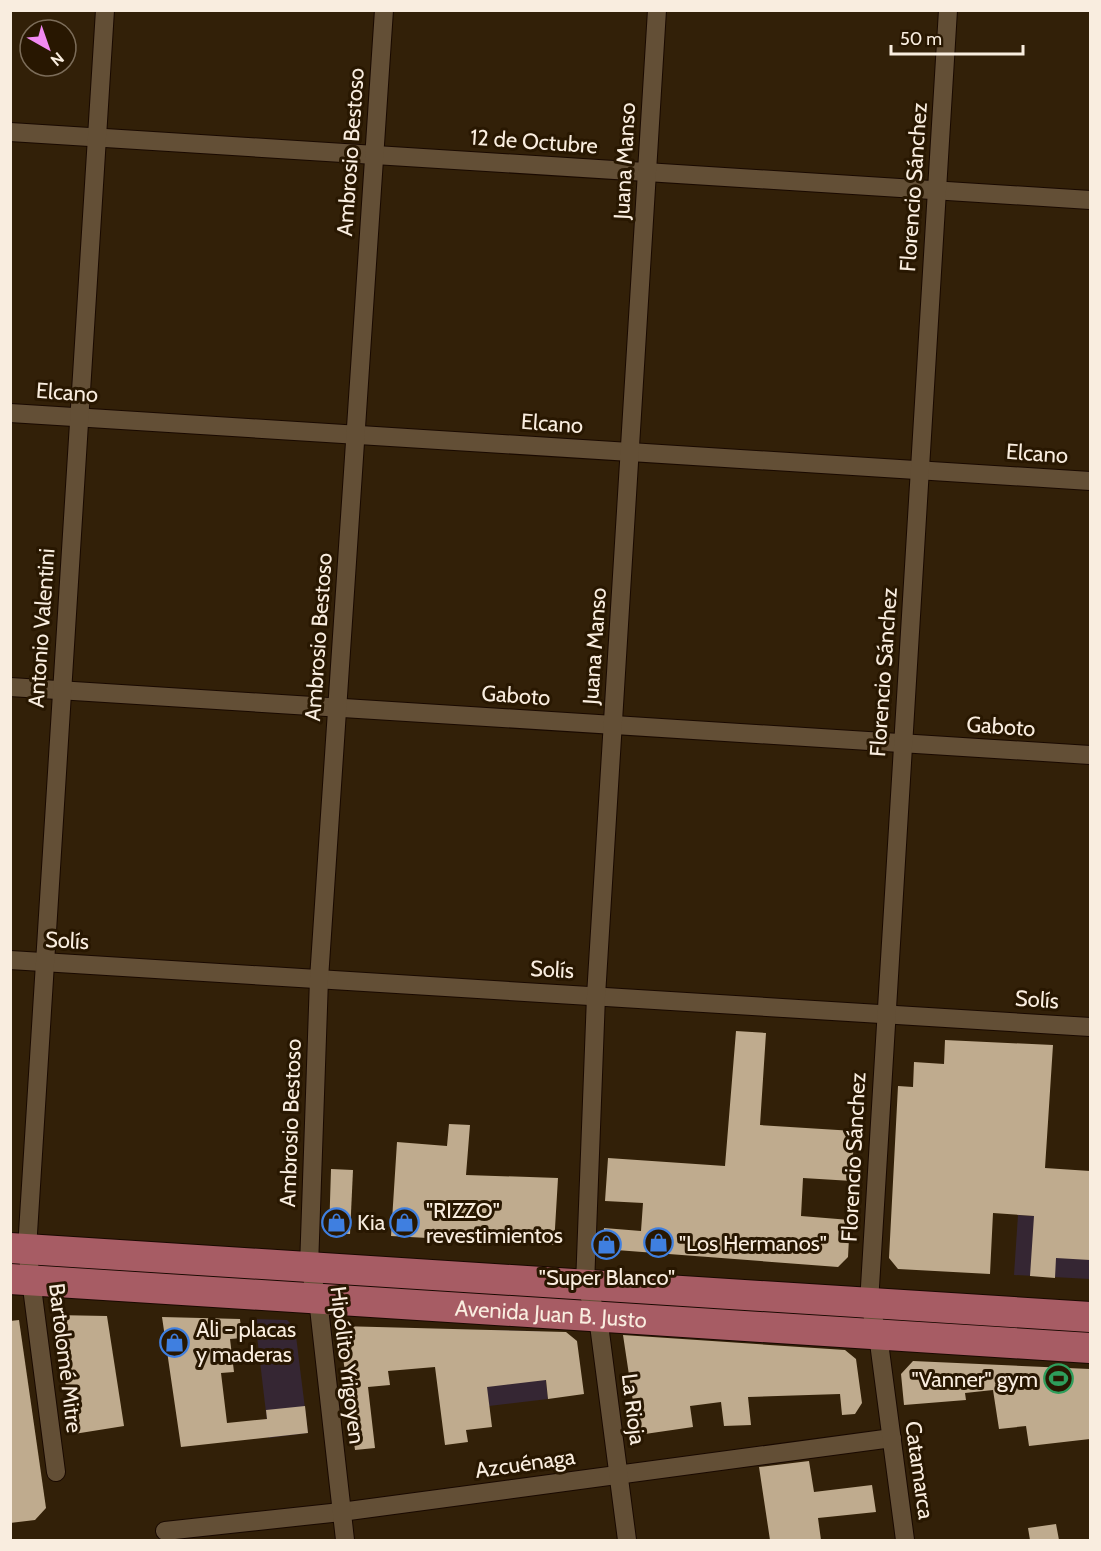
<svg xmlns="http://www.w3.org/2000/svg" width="1101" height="1551" font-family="Cabin,sans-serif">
	<rect width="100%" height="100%" fill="#322008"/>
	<g fill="#352633">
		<path d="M1018 1215 1090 1219V1279L1014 1275Z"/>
		<path d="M255 1319 287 1320 295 1328 308 1433 269 1438Z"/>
		<path d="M479 1330 540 1331 548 1399 489 1406Z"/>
	</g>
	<g fill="#bfab8e">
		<path d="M736 1031 766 1033 760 1125 854 1131 852 1181 803 1178 801 1216 850 1220 848 1257 838 1267 603 1249 604 1228 641 1231 643 1203 605 1201 608 1158 725 1166Z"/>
		<path d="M945 1040 1053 1045 1045 1168 1090 1171V1260L1056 1258 1055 1278 1030 1276 1034 1216 993 1213 990 1274 898 1269 889 1258 898 1086 913 1087 914 1062 944 1064Z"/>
		<path d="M449 1124 470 1125 466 1175 558 1178 554 1245 391 1236 397 1142 447 1146Z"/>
		<path d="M331 1169 353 1170 350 1234 329 1233Z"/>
		<path d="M54 1315 107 1316 124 1426 74 1434Z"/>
		<path d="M162 1317 240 1319 242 1338 230 1339 234 1372 221 1373 227 1423 267 1419 266 1410 305 1406 308 1433 181 1447Z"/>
		<path d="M19 1320 46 1508 35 1520 10 1523V1321Z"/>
		<path d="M339 1326 566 1332 577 1341 584 1394 548 1399 546 1380 487 1387 492 1427 466 1430 468 1442 445 1445 435 1367 388 1371 390 1385 368 1387 375 1448 355 1450Z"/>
		<path d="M623 1335 845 1350 856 1359 862 1403 855 1414 842 1415 840 1394 748 1397 751 1425 724 1426 721 1402 690 1406 693 1427 638 1435Z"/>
		<path d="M913 1361 1090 1369V1439L1029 1446 1026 1426 999 1429 993 1390 965 1393 966 1400 904 1405 901 1374Z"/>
		<path d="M809 1461 814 1492 872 1485 876 1512 818 1518 821 1540H770L759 1467Z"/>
		<path d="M1056 1524 1059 1540H1030L1028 1528Z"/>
	</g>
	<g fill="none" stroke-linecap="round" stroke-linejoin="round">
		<defs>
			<g id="minor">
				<path d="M10 132 1090 200"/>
				<path d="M10 413 1090 481"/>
				<path d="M10 687 1090 755"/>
				<path d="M10 960 1090 1027"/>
				<path d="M56 1472 27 1249 105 10"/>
				<path d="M165 1531 341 1512 892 1438"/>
				<path d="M345 1540 318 1299 309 1267 319 979 384 10"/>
				<path d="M627 1540 598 1317 585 1285 596 996 657 10"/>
				<path d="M905 1540 878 1335 869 1303 948 10"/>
			</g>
			<g id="primary">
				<path d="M10 1248 1090 1317"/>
				<path id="s1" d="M10 1279 1090 1348"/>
			</g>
		</defs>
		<use href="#minor" stroke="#190900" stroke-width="20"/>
		<use href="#primary" stroke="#190900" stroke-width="32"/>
		<use href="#minor" stroke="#634f36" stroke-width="18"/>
		<use href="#primary" stroke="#a75c64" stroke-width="30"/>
	</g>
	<defs>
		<symbol id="shop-ring" viewBox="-11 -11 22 22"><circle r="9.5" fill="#281701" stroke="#3f7fe0" stroke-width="1.5"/><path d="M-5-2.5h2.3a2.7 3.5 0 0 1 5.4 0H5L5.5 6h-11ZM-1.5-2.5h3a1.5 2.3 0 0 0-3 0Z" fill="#3f7fe0"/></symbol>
		<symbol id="stadium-ring" viewBox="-11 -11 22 22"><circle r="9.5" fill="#281701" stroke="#2e9e5b" stroke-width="1.5"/><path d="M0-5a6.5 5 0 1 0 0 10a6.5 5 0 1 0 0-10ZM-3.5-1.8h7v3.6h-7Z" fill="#2e9e5b"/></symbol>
	</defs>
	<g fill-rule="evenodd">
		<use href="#shop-ring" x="320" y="1206" width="33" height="33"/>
		<use href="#shop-ring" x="388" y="1206" width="33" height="33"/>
		<use href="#shop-ring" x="642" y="1226" width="33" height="33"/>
		<use href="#shop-ring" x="590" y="1228" width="33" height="33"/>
		<use href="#shop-ring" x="158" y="1326" width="33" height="33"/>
		<use href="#stadium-ring" x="1042" y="1362" width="33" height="33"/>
	</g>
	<g text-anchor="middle" stroke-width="6" stroke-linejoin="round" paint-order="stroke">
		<g font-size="22" fill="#f9eddf" stroke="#281701">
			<text transform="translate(534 141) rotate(4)" y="8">12 de Octubre</text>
			<text transform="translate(350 152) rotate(-86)" y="8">Ambrosio Bestoso</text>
			<text transform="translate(624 161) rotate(-87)" y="8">Juana Manso</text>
			<text transform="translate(913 187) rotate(-86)" y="8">Florencio Sánchez</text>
			<text transform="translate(67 392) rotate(4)" y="8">Elcano</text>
			<text transform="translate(552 423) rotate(4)" y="8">Elcano</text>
			<text transform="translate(1037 453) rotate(4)" y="8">Elcano</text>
			<text transform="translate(41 628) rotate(-86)" y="8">Antonio Valentini</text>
			<text transform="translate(318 637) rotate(-86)" y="8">Ambrosio Bestoso</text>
			<text transform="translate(594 646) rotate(-86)" y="8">Juana Manso</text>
			<text transform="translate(883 672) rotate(-86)" y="8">Florencio Sánchez</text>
			<text transform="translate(516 695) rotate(4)" y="8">Gaboto</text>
			<text transform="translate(1001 726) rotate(4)" y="8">Gaboto</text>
			<text transform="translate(67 940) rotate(3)" y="8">Solís</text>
			<text transform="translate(552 969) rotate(3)" y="8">Solís</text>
			<text transform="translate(1037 999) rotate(4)" y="8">Solís</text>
			<text transform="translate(290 1123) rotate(-88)" y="8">Ambrosio Bestoso</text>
			<text transform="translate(853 1157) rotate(-87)" y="8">Florencio Sánchez</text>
			<text dy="8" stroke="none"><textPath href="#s1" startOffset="542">Avenida Juan B. Justo</textPath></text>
			<text transform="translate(66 1358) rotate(83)" y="8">Bartolomé Mitre</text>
			<text transform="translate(348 1365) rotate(83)" y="8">Hipólito Yrigoyen</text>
			<text transform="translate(634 1409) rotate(83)" y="8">La Rioja</text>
			<text transform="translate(525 1463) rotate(-8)" y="8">Azcuénaga</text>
			<text transform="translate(920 1470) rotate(82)" y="8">Catamarca</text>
		</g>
		<g font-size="22" fill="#f9eddf" stroke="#281701" text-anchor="start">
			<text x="426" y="1218">"RIZZO"<tspan x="426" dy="25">revestimientos</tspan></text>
			<text x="357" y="1230">Kia</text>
			<text x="679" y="1251">"Los Hermanos"</text>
			<text x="607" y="1285" text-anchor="middle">"Super Blanco"</text>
			<text x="196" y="1337">Ali - placas<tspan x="196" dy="25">y maderas</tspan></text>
			<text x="1038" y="1387" text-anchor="end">"Vanner" gym</text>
		</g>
	</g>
	<rect width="1101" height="1551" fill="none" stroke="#f9eddf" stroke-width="24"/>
	<g transform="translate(48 48) rotate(140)"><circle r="28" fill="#281701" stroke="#7c6d5a" stroke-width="1.5"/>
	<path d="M0-4.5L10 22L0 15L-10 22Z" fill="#f28af2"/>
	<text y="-9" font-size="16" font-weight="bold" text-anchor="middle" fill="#f9eddf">N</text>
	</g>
	<path d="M891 45v9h132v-9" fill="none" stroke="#f9eddf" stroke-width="3"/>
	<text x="900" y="45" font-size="18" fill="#f9eddf" stroke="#281701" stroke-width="4.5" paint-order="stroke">50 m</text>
</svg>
